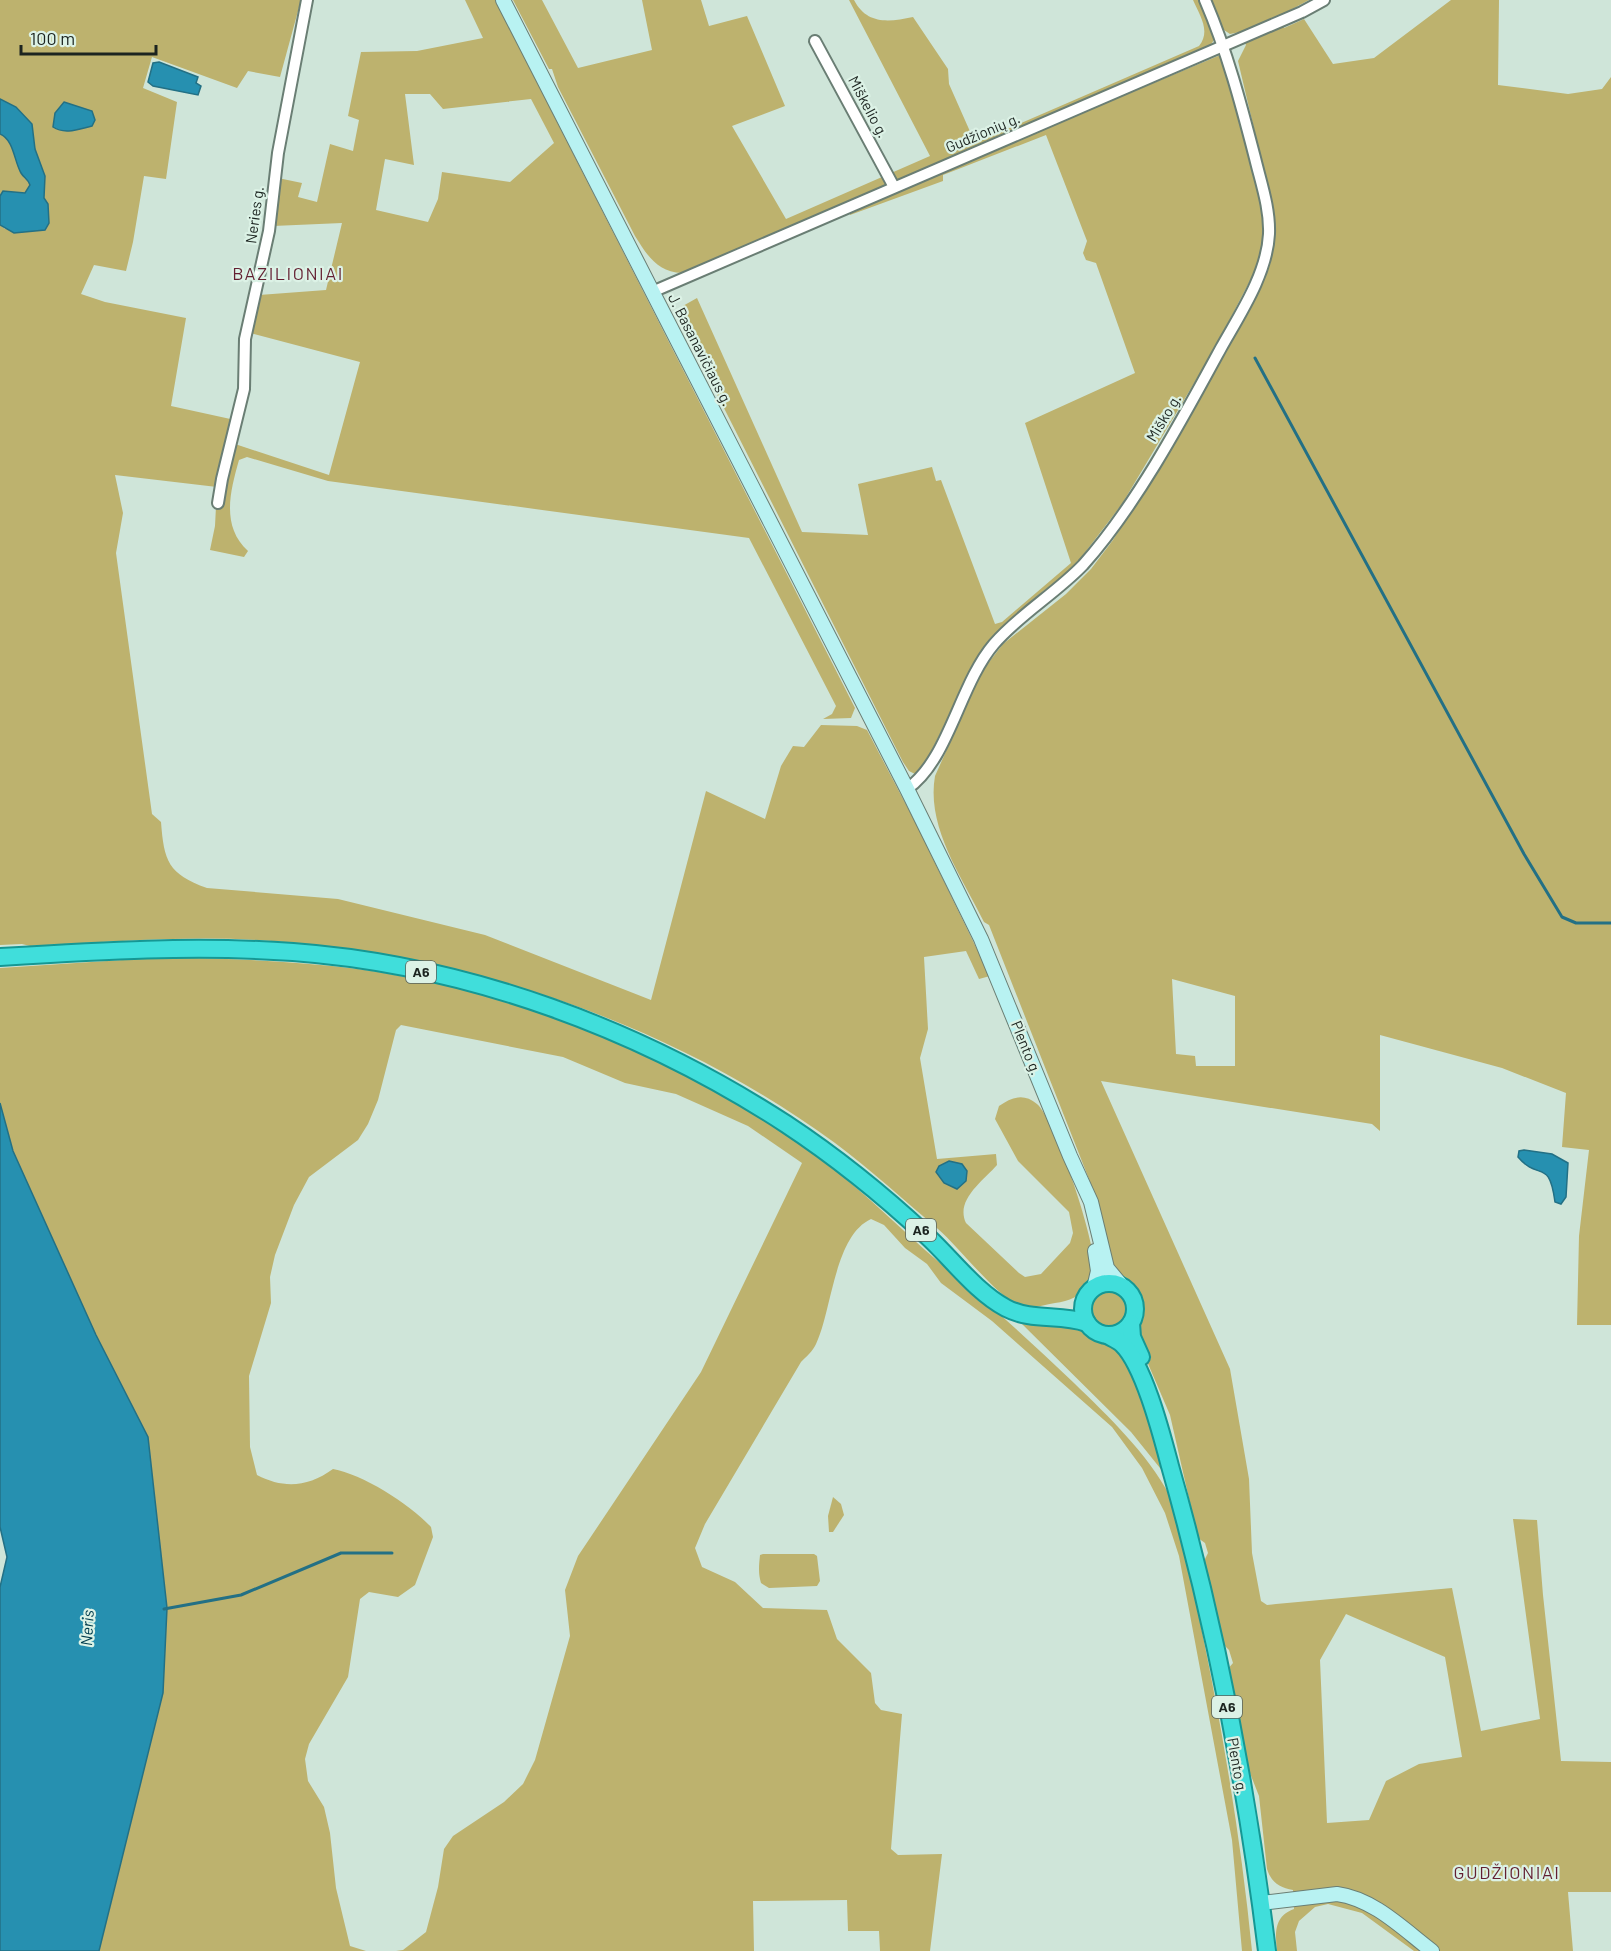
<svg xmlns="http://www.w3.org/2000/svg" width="1611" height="1951" font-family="Barlow,sans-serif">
	<rect width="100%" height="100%" fill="#cfe5d9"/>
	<g fill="#bdb26e" fill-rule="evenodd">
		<path d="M0 0H301L280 77 248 71 237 88 152 57 143 88 177 102 166 179 144 176 133 242 126 271 94 265 81 294 105 302 186 318 171 406 235 420 229 442 329 475 360 362 250 333 259 295 326 290 342 223 273 226 278 178 302 183 298 197 317 202 330 144 353 151 359 120 348 116 361 52 417 51 483 38 465 0H495L855 708 851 718 823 719 832 714 836 706 749 538 328 481 247 457 239 460C230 492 221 526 248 551L244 557 210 550 215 526 217 487 115 475 123 513 116 553 152 814 161 822C164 861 168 874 207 888L338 899 485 935 651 1000 706 791 765 819 781 766 793 746 804 747 821 725 857 726 867 730 915 822 990 976 979 979 966 951 924 957 928 1029 920 1058 937 1159 996 1154 997 1165C983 1181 955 1200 966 1223L1019 1273 1025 1277 1041 1274 1070 1243 1073 1233 1069 1212 1018 1161 995 1119 999 1106C1012 1097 1024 1093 1037 1104 1056 1121 1093 1235 1094 1263 1094 1268 1092 1278 1089 1283 1081 1297 1069 1301 1055 1303 1043 1305 1031 1310 1020 1306 996 1296 960 1248 938 1229 904 1200 871 1170 835 1143 675 1026 480 959 284 942 199 934 115 942 30 946L22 944 0 945V225L5 229 49 223 48 204 44 199 45 176 35 149 32 124 16 107 0 99ZM405 94H430L443 109 531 99 554 143 510 182 442 172 438 199 428 222 376 210 385 159 414 165Z"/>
		<path d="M513 0H542L578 68 652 50 642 0H701L709 26 747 16 785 106 732 126 786 219 930 156 849 0H854C867 25 889 22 913 17L948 69 949 84 972 136 984 139 1199 46C1211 31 1200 16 1193 0H1200L1215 38 1209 48 682 273C657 272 647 255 635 236L558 87 552 69H549Z"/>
		<path d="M1209 0H1309L1283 14 1284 28 1304 19 1333 64 1374 58 1451 0H1499L1498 85 1568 94 1602 89 1611 77V1325H1577L1579 1236 1589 1150 1562 1147 1566 1093 1502 1068 1380 1035V1131L1372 1124 1101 1081 1230 1369 1249 1479 1252 1553 1261 1601 1267 1605 1276 1604 1452 1588 1481 1731 1540 1719 1513 1519 1537 1520 1543 1595 1561 1761 1611 1762V1892H1568L1573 1951H1414L1362 1913 1328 1904 1315 1907 1299 1921 1295 1932 1297 1951H1277C1275 1933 1274 1916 1294 1909L1293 1890C1280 1888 1271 1882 1267 1869L1259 1796 1248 1768 1227 1670 1233 1663 1229 1650 1222 1643 1204 1561 1208 1553 1205 1543 1198 1538 1170 1415 1137 1338 1136 1331 1141 1306 1138 1296 1119 1278 1110 1263 1098 1202 989 925 984 922C962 877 926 827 935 776L982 671 1003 644 1066 594 1091 569 1113 540 1170 447 1256 294 1273 209 1238 61 1246 45 1240 32 1230 34 1221 28ZM1172 979 1235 996V1066H1196L1195 1056 1176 1054ZM1346 1614 1445 1657 1462 1757 1419 1764 1386 1781 1369 1820 1327 1823 1320 1660Z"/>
		<path d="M1218 56H1223L1262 202 1264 227 1262 250 1255 271 1215 348 1122 504 1074 567 1032 600 978 656 926 762 915 774 909 771 903 762 682 325 681 307 697 298 802 532 868 535 858 484 932 467 936 481 941 480 995 624 1002 622 1071 563 1025 423 1135 373 1096 263 1086 260 1083 253 1087 241 1046 135 943 175V181L850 215V210Z"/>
		<path d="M0 134C13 139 15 160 20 171 22 175 27 179 30 182L29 190 25 193 3 191 0 196Z"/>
		<path d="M168 957C232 959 295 961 358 969 518 991 674 1057 807 1149 859 1185 902 1232 951 1272 994 1308 1034 1345 1074 1383 1109 1417 1147 1453 1170 1496 1181 1515 1186 1561 1192 1584 1218 1704 1240 1828 1252 1951H1242L1232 1840 1179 1556 1165 1513 1142 1468 1112 1427 992 1321 941 1283 927 1264 905 1248 884 1225 871 1219C834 1236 832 1311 816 1344 813 1351 806 1357 801 1362L705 1524 695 1548 702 1567 735 1582 763 1608 827 1610 837 1639 871 1673 875 1703 881 1710 902 1714 891 1849 898 1855 942 1854 930 1951H880L879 1931H848L847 1900 753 1901 754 1951H396L403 1950 426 1932 438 1887 444 1849 453 1836 504 1802 523 1784 535 1760 570 1636 565 1590 578 1556 701 1372 802 1163 748 1126 676 1094 625 1083 563 1057 401 1025 396 1030 378 1100 368 1124 358 1140 309 1177 294 1205 275 1255 270 1277 271 1303 249 1376 250 1447 257 1475C284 1489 308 1487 333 1469 362 1474 410 1504 431 1527L433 1537 415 1585 398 1597 369 1592 360 1599 348 1677 309 1744 305 1759 308 1781 324 1807 330 1833 336 1888 350 1946 366 1951H99L163 1693 167 1608 148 1437 96 1335 13 1151 0 1103V968Z"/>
		<circle cx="1109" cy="1310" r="18"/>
		<path d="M1020 1322 1082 1326 1095 1338 1117 1345 1146 1403 1168 1478 1131 1432Z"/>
		<path d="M833 1497 841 1504 844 1515 833 1532H829L828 1516Z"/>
		<path d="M763 1554H814L817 1556 820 1581 817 1586 769 1588 761 1583C758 1573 759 1565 760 1555Z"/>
	</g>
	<g fill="#2690b0" stroke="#237085" stroke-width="1.5">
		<path d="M159 62 198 77 196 83 201 86 198 95 153 86 148 82 153 63Z"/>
		<path d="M0 99 16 107 32 124 35 149 45 176 44 198 48 204 49 223 45 230 14 233 0 225V196L3 191 25 193 30 185C28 179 24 178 21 173 14 161 14 140 0 134Z"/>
		<path d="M64 102 92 111 95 120 92 126C79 129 65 135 53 127L55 113Z"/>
		<path d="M0 1103 13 1151 96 1335 148 1437 167 1608 163 1693 99 1951H0V1587L7 1557 0 1527Z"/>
		<path d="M1524 1150 1552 1154 1568 1163 1566 1197 1561 1204 1555 1202C1549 1157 1539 1182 1518 1157L1519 1151Z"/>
		<path d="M949 1161 962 1164 967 1171 966 1181 957 1189 944 1183 936 1172 939 1166Z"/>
	</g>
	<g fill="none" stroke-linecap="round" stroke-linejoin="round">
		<g stroke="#237085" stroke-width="3">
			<path d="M1255 358 1524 854 1562 917 1576 923H1611"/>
			<path d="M164 1609 241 1595 341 1553H392"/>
		</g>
		<defs>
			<g id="minor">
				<path d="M815 41 894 187"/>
				<path d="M652 292 1302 12 1324 0"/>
				<path d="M218 503 222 479 244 389 245 339 269 231 278 153 307 0"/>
				<path d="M907 789C949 760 959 685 994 644 1020 614 1055 594 1083 565 1136 506 1183 418 1221 348 1240 314 1267 274 1269 234 1270 208 1261 183 1255 158 1241 104 1227 51 1205 0"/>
			</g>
			<g id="secondary">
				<path d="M503 0 907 789 981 939 1070 1156 1091 1202 1107 1268 1122 1286"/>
				<path d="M1094 1288 1098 1271 1095 1251"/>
				<path d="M1261 1903 1337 1894C1374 1899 1403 1929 1432 1951"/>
			</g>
			<g id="trunk">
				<path d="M0 957C98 951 196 945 293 952 468 965 640 1029 786 1124 836 1157 883 1195 927 1236 952 1259 976 1292 1006 1308 1033 1322 1060 1313 1087 1323"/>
				<circle cx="1109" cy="1309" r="26"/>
				<path d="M1131 1323 1132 1337 1141 1357"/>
				<path d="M1107 1335C1112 1338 1118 1340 1122 1344 1144 1365 1162 1436 1170 1466 1215 1624 1247 1788 1267 1951"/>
			</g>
		</defs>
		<use href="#minor" stroke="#6a7e74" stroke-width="14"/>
		<use href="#secondary" stroke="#6a7e74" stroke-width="16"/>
		<use href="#trunk" stroke="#159794" stroke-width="20"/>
		<use href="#minor" stroke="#fff" stroke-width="10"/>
		<use href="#secondary" stroke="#b8f2f2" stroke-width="14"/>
		<use href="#trunk" stroke="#40dedb" stroke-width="16"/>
	</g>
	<g text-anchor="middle" stroke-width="4.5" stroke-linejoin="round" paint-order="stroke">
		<g fill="#dcf2e6" stroke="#56625b" stroke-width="1.5">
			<rect x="406" y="961" width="30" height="22" rx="4.5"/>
			<rect x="906" y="1219" width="30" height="22" rx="4.5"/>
			<rect x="1212" y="1696" width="30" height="22" rx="4.5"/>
		</g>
		<g font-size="14" font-weight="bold" fill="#1c2420">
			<text x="421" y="977">A6</text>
			<text x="921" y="1235">A6</text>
			<text x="1227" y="1712">A6</text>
		</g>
		<g font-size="15" fill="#1c2420" stroke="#dcf2e6">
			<text transform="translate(868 107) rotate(62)" y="5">Miškelio g.</text>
			<text transform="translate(983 133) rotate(-23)" y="5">Gudžionių g.</text>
			<text transform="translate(255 215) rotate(-82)" y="5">Neries g.</text>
			<text transform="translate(700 350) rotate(63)" y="5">J. Basanavičiaus g.</text>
			<text transform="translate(1164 418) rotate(-59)" y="5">Miško g.</text>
			<text transform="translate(1026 1048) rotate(68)" y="5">Plento g.</text>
			<text transform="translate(1237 1766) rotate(80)" y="5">Plento g.</text>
		</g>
		<g font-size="16" font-style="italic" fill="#003d4e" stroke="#dcf2e6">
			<text transform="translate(87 1628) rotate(-87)" y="6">Neris</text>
		</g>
		<g font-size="18" letter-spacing="1.5" fill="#631f31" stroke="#dcf2e6">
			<text x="288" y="280">BAZILIONIAI</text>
			<text x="1507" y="1879">GUDŽIONIAI</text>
		</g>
	</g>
	<path d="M21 45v9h135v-9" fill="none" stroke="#1c2420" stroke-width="3"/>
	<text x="30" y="45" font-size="18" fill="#1c2420" stroke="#dcf2e6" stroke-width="4.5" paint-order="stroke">100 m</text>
</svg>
